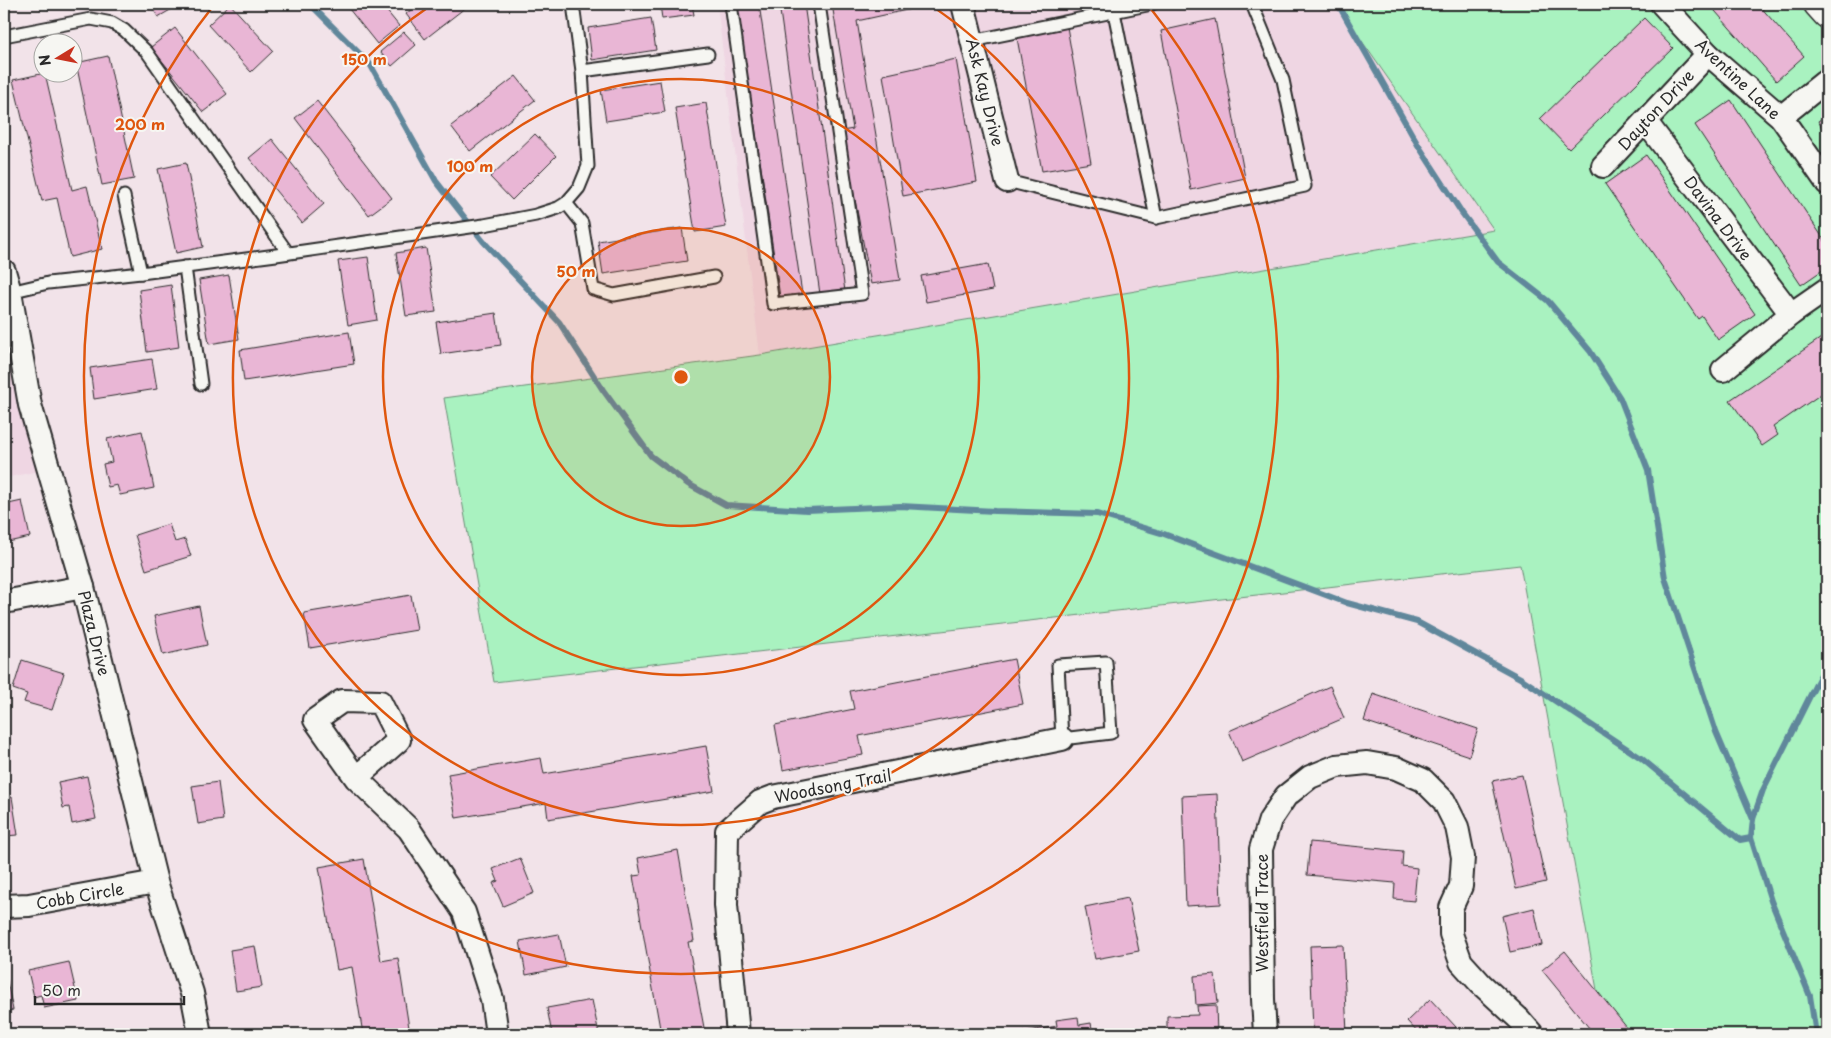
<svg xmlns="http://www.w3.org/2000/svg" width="1831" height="1038" font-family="'Playpen Sans',sans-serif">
	<rect width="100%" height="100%" fill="#f2e3e9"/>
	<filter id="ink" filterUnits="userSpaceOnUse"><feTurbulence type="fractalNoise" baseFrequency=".02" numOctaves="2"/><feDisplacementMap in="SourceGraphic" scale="10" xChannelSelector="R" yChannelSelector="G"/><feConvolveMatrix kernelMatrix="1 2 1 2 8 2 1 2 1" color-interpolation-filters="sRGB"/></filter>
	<g filter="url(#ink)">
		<g fill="#efd6e3">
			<path d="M717 4H1336L1495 230 760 355Z"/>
			<path d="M4 272 49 469 4 478Z"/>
		</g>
		<path fill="#a9f2c0" stroke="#6a8e76" d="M1336 4H1816L1827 19V1034H1605L1520 565 494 682 444 398 760 355 1494 230Z"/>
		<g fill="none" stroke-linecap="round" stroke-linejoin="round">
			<g stroke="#60879b" stroke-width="6">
				<path d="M310 4 370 64 436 181 483 241 559 322 603 390 651 456 688 484 726 505 807 510 900 506 995 511 1097 514 1164 534 1347 603 1417 622 1522 679 1641 758 1740 840 1751 838"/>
				<path d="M1338 4 1418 145 1462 213 1498 262 1548 301 1590 351 1620 398 1648 470 1665 578 1716 732 1753 819"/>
				<path d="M1816 1034 1810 996 1771 901 1751 838 1753 819 1763 790 1819 678 1827 666"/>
			</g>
		</g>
		<g fill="#e9b6d5" stroke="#2b2b2b">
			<path d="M150 4H181L158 17Z"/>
			<path d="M230 4 273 51 251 72 208 25Z"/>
			<path d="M345 4H381L399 26 377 44Z"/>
			<path d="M418 4H470L425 39 406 14Z"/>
			<path d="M660 4H692L694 15 662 19Z"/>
			<path d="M737 4H759L802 294 780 297Z"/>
			<path d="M779 4H804L845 291 820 294Z"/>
			<path d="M832 4H916V8L857 21 900 280 871 284 842 131 853 129Z"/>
			<path d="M1709 4H1758L1804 56 1776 81Z"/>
			<path d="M651 18 656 50 592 60 588 28Z"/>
			<path d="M1644 18 1673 48 1569 149 1540 119Z"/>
			<path d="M1215 19 1245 178 1191 190 1161 31Z"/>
			<path d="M1067 27 1091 163 1042 171 1017 38Z"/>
			<path d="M175 28 227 94 203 112 151 47Z"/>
			<path d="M404 32 416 45 392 66 380 52Z"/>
			<path d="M108 56 134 179 102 185 76 63Z"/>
			<path d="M956 59 977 182 903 196 883 75Z"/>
			<path d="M45 73 72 190 87 186 102 249 70 257 57 198 42 201 13 80Z"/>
			<path d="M516 76 535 100 470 151 451 126Z"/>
			<path d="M660 81 665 112 606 121 601 90Z"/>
			<path d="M1731 100 1827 244V267L1801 285 1695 125Z"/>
			<path d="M317 101 392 198 369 215 295 118Z"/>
			<path d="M706 103 726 227 695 232 675 108Z"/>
			<path d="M1827 115V136L1818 121Z"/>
			<path d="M535 134 556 156 512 200 490 177Z"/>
			<path d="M272 139 324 204 302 223 249 158Z"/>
			<path d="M1646 155 1755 314 1718 340 1702 316 1698 319 1605 184Z"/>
			<path d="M186 163 203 247 176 253 158 169Z"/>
			<path d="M682 228 687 261 603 274 598 241Z"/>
			<path d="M426 248 436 312 406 316 396 253Z"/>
			<path d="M368 257 377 320 348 325 338 261Z"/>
			<path d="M988 264 993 290 926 302 921 276Z"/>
			<path d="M229 275 239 339 209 344 199 280Z"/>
			<path d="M171 285 179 347 147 352 139 290Z"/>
			<path d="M496 313 501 345 441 354 436 322Z"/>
			<path d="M349 332 354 364 244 381 240 350Z"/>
			<path d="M1827 334V390L1773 427 1778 435 1762 446 1730 400Z"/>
			<path d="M152 359 157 389 94 399 90 368Z"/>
			<path d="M142 431 154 488 120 495 117 485 108 487 103 464 112 462 107 439Z"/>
			<path d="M22 501 30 537 4 543V505Z"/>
			<path d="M169 524 175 542 185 539 191 556 146 570 135 535Z"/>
			<path d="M411 595 417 630 310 648 304 613Z"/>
			<path d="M199 606 207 645 163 655 154 616Z"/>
			<path d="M1014 659 1023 704 859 736 863 755 783 770 775 725 854 709 850 691Z"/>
			<path d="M22 660 64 673 52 710 24 702 27 694 13 689Z"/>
			<path d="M1330 686 1344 718 1242 762 1229 731Z"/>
			<path d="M1373 694 1478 729 1469 756 1364 721Z"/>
			<path d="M706 746 714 791 548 819 546 803 456 818 448 774 541 758 544 774Z"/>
			<path d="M1522 775 1546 882 1516 889 1492 781Z"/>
			<path d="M87 776 96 819 72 824 69 807 63 808 58 782Z"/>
			<path d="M218 782 223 820 198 824 192 786Z"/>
			<path d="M1217 794 1221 904 1186 906 1182 796Z"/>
			<path d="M12 797 18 835 4 836V798Z"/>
			<path d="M1310 842 1403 851 1402 866 1417 868 1414 901 1394 899 1395 883 1307 875Z"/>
			<path d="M678 850 694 941 688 942 705 1033 698 1034H661L633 876 641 875 638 858Z"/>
			<path d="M520 858 534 893 503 906 493 883 498 881 493 869Z"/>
			<path d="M364 859 381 961 398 958 410 1034H363L352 967 337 970 319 867Z"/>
			<path d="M1128 898 1139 951 1095 959 1085 907Z"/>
			<path d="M1534 908 1542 945 1510 952 1502 916Z"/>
			<path d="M559 934 566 967 526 975 520 941Z"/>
			<path d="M1343 945 1347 1034H1313L1310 946Z"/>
			<path d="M255 946 262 987 236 991 230 950Z"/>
			<path d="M1565 951 1632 1034H1594L1542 970Z"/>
			<path d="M69 962 78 1001 44 1008 41 995 34 997 28 971Z"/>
			<path d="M4 972H5L13 1010 4 1012Z"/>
			<path d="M1215 974 1218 1003 1196 1005 1194 976Z"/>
			<path d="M1430 999 1456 1027 1448 1034H1419L1407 1021Z"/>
			<path d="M592 1000 599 1034H552L547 1008Z"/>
			<path d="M1216 1005 1217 1034H1167V1016L1198 1015 1197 1006Z"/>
			<path d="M1078 1017 1079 1025 1091 1023 1093 1034H1014L1057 1026 1056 1020Z"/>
		</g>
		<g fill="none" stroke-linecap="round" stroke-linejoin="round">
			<defs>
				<g id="service">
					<path d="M731 4 773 304 862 294 819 4"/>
					<path d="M1114 12 1156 218"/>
					<path d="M4 36 91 19 112 23 124 30 147 52 288 253"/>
					<path d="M972 41 1152 4"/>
					<path d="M582 71 708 54"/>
					<path d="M1007 181 1156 218 1305 186 1283 80 1252 4"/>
					<path d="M124 196 141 273"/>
					<path d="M566 203 582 223 593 289 614 295 714 277"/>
					<path d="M185 267 201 384"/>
					<path d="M10 292 48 283 141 273 276 255 484 225 536 215 558 208 566 203 579 188 588 166 582 71 573 4"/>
					<path d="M1106 662 1111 733 1062 739 1058 665Z"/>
				</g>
				<g id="minor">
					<path d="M963 4 1007 181"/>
					<path d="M1662 4 1708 54 1781 117 1827 183"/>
					<path d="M1781 117 1827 80"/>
					<path d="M1646 122 1791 314"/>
					<path d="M1603 166 1708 54"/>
					<path d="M4 271 10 292 30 405 83 587 156 882 192 993 200 1034"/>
					<path d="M1723 370 1791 314 1827 289"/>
					<path d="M4 602 83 587"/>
					<path d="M356 778 399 740 380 702 342 701 315 720 356 778 409 829 464 912 492 999 497 1034"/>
					<path d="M4 906 29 905 156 882"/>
					<path d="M738 1034 726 905 727 831 760 802 773 797 1062 739"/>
					<path d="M1265 1034 1263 999 1261 849 1270 820 1286 796 1310 777 1337 766 1367 763 1396 768 1423 780 1444 801 1457 827 1463 857 1461 886 1451 908V934L1461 962 1481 984 1519 1019 1532 1034"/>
				</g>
				<path id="tertiary" d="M1818 4 1827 14"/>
			</defs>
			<use href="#service" stroke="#2b2b2b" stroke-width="15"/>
			<use href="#minor" stroke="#2b2b2b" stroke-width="26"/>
			<use href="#tertiary" stroke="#2b2b2b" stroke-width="31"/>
			<use href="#service" stroke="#f6f6f2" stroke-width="11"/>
			<use href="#minor" stroke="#f6f6f2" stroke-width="22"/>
			<use href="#tertiary" stroke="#f6f6f2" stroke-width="28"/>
		</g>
	</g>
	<circle cx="681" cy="377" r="149" fill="#df570e" fill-opacity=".12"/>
	<g fill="none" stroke="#df570e" stroke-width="2.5">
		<circle cx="681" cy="377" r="149"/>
		<circle cx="681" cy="377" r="298"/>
		<path d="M932 6A448 448 0 1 1 430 6"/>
		<path d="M1148 5A597 597 0 1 1 214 5"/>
	</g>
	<g text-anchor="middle" stroke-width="4" stroke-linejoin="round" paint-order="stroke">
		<g font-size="16" fill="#2b2b2b" stroke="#f6f6f2">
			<text transform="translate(1738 79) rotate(43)" y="6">Aventine Lane</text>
			<text transform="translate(985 92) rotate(76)" y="6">Ask Kay Drive</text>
			<text transform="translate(1656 110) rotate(-47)" y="6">Dayton Drive</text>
			<text transform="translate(1718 218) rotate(53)" y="6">Davina Drive</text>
			<text transform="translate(94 633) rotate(76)" y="6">Plaza Drive</text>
			<text transform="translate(833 786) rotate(-11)" y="6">Woodsong Trail</text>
			<text transform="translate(80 896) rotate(-10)" y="6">Cobb Circle</text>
			<text transform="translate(1262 913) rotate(-90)" y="6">Westfield Trace</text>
		</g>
	</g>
	<circle cx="681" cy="377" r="8" fill="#df570e" stroke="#f6f6f2" stroke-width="2.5"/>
	<g font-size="15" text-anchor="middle" font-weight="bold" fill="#df570e" stroke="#f6f6f2" stroke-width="4" stroke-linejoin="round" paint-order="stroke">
		<text x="364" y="65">150 m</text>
		<text x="140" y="130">200 m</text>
		<text x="470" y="172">100 m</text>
		<text x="576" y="277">50 m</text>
	</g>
	<rect width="1831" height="1038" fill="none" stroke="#f6f6f2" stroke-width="20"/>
	<rect x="10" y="10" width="1811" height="1018" fill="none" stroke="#2b2b2b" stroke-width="2" filter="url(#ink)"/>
	<g transform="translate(58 58) rotate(260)"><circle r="24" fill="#f6f6f2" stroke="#a5a5a2"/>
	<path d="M0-4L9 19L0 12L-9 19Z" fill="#c8321e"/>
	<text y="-8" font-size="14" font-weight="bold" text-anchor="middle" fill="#2b2b2b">N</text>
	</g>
	<path d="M35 996v8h149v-8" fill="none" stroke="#2b2b2b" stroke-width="2.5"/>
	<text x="42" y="996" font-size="15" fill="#2b2b2b" stroke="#f6f6f2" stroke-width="4" paint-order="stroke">50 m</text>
</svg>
